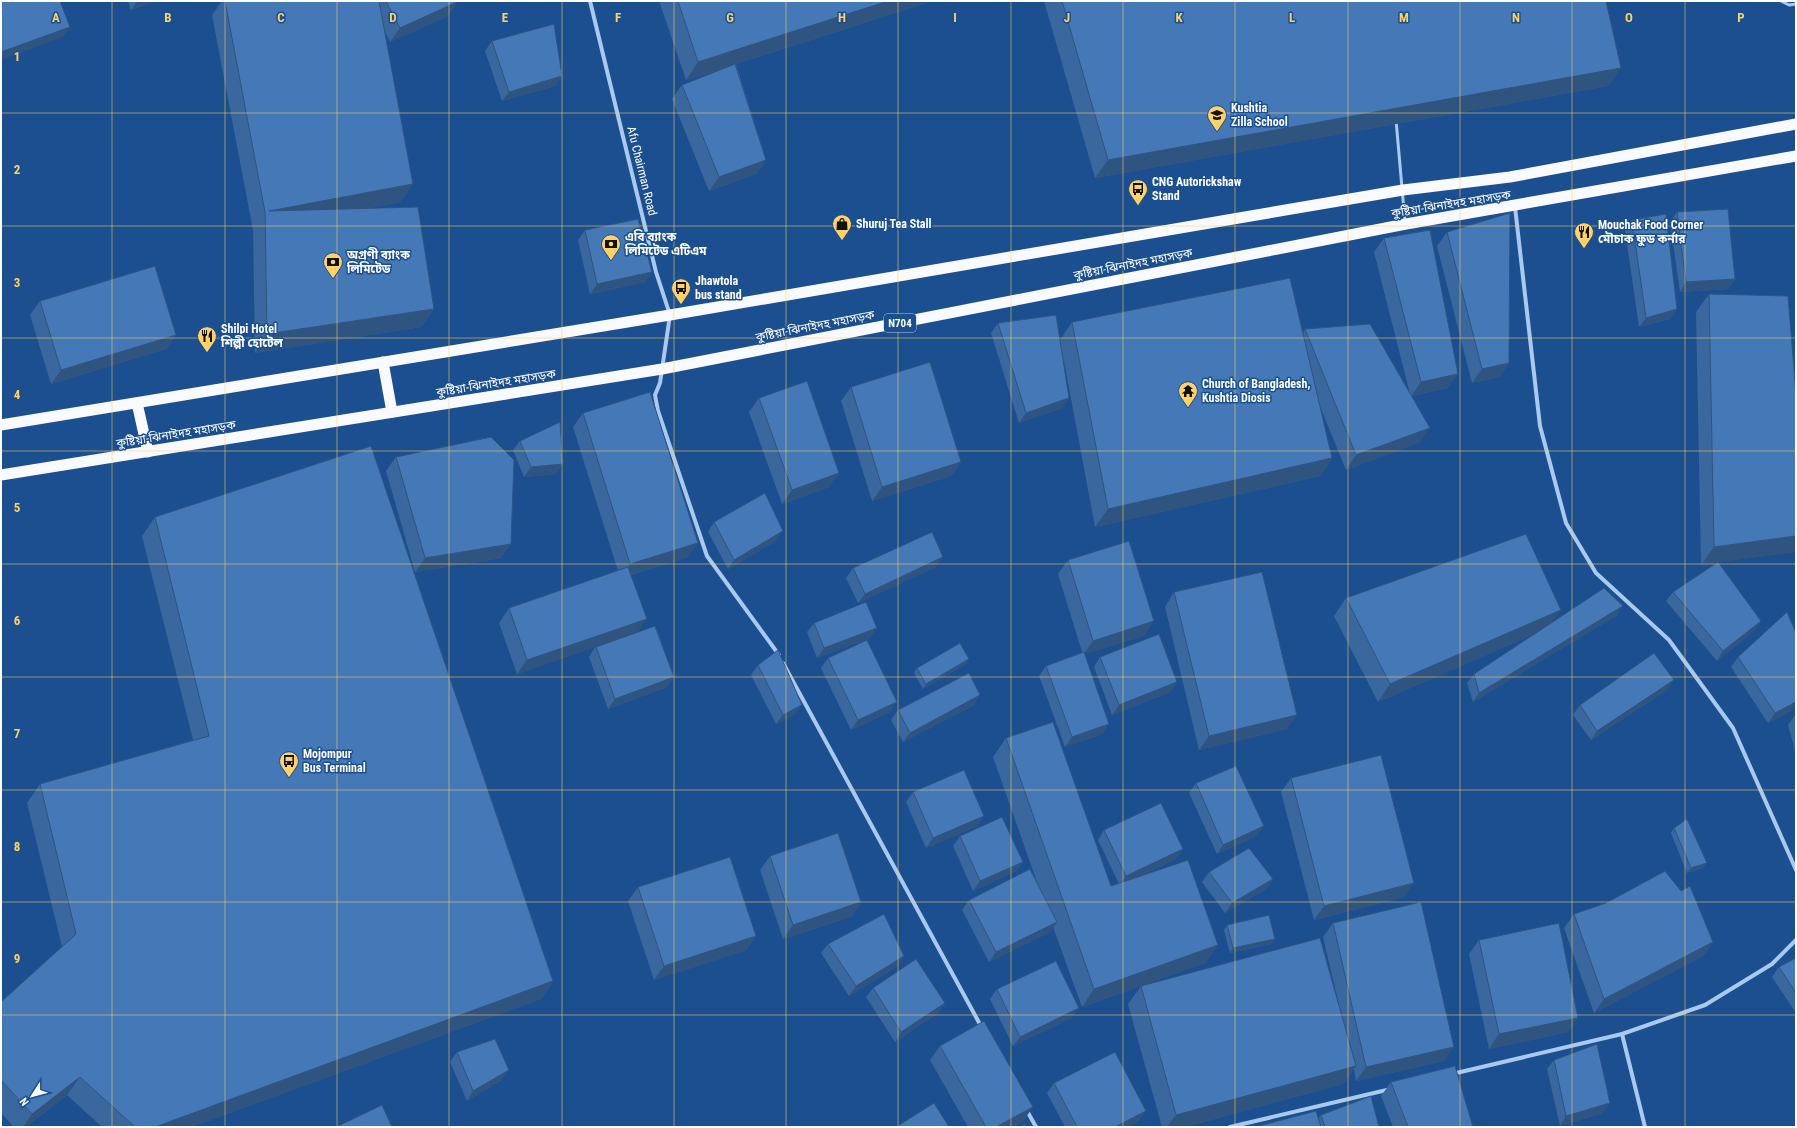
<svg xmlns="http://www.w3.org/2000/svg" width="1797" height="1128" font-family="'Roboto Condensed','Noto Sans Bengali',sans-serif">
	<rect width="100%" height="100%" fill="#1b4f8f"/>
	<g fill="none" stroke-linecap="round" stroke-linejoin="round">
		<g stroke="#a9c9ee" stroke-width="3">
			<path d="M1781 1 1789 5 1796 4"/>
			<path d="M1396 120 1405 222"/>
		</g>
		<g stroke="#a9c9ee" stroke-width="4">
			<path d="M590 1 656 272 670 315 660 383 655 395 658 411 707 556 779 655"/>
			<path d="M1515 207 1540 426 1566 523 1596 573 1669 640 1733 728 1796 870"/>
			<path d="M783 663 982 1028"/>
			<path d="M1622 1034 1645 1127"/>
			<path d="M1452 1074 1622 1034 1705 1005 1772 964 1796 940"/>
			<path d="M1026 1109 1036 1127"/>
			<path d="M1230 1127 1391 1089"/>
		</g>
		<g stroke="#f8faff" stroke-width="11">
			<path d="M383 362 392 412"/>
			<path d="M137 403 148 452"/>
			<path d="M1 425 670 315 1403 190 1510 177 1796 124"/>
			<path d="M1 475 662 369 1406 224 1796 156"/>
		</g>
	</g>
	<g fill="#3a679d">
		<path d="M128 1H157L131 10Z"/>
		<path d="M222 1H457V2L448 16 390 42 384 30 401 202 369 208 434 309 421 327 255 353 253 230 212 15Z"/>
		<path d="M659 1H932L736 64 766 160 756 174 709 191 672 99 682 85 728 67 686 80Z"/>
		<path d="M1044 1H1606L1621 68 1608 86 1095 178Z"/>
		<path d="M492 41 562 76 555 86 502 101 485 51Z"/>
		<path d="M1677 212 1735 279 1728 289 1680 292 1670 222Z"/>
		<path d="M1632 220 1677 309 1670 319 1639 327 1625 230Z"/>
		<path d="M585 230 645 282 590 294 578 240Z"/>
		<path d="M1447 232 1509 363 1499 377 1472 383 1437 246Z"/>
		<path d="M1384 238 1448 388 1411 396 1420 442 1346 470 1319 404 1332 458 1320 476 1095 527 1064 361 1062 408 1019 423 991 333 998 323 1060 340 1072 322 1303 333 1305 329 1410 394 1374 252Z"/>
		<path d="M1709 294 1795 552 1718 562 1761 621 1754 631 1717 661 1666 601 1673 592 1716 563 1701 565 1696 312Z"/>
		<path d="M40 301 176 335 166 349 51 384 30 315Z"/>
		<path d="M851 387 961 462 951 476 872 501 841 401Z"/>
		<path d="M759 398 829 487 782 504 749 412Z"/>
		<path d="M583 413 688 557 631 575 637 632 667 687 608 709 589 657 595 647 517 674 499 623 509 608 618 571 573 427Z"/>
		<path d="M520 441 556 474 524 477 513 450Z"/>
		<path d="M396 457 501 558 415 572 386 471Z"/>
		<path d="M155 517 553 981 541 999 191 1127H102L67 1095 26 1127H14L1 1113V1002L62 947 27 803 40 784 193 740 142 536Z"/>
		<path d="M714 522 776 541 728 569 708 532Z"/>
		<path d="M1068 560 1144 636 1084 654 1109 724 1102 734 1065 747 1039 676 1046 666 1082 652 1058 574Z"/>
		<path d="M936 567 858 603 846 578 853 568Z"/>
		<path d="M1174 592 1287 729 1199 750 1165 607Z"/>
		<path d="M1346 598 1552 622 1623 606 1616 616 1473 702 1467 683 1474 674 1534 634 1378 702 1334 616Z"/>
		<path d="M814 623 870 638 817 658 807 632Z"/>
		<path d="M1100 657 1177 682 1170 692 1112 715 1094 667Z"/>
		<path d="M1738 657 1796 708 1768 723 1731 667Z"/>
		<path d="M828 658 890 712 851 730 821 668Z"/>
		<path d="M966 664 923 689 914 673 917 668Z"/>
		<path d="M758 665 795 714 776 724 751 675Z"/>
		<path d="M1667 690 1591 740 1573 715 1580 705Z"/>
		<path d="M974 705 903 742 891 720 898 710Z"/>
		<path d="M1795 715H1796V754L1788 725Z"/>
		<path d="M1006 738 1111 886 1119 884 1098 840 1104 830 1176 859 1136 878 1218 945 1205 963 1082 1007 1053 927 1050 932 989 962 962 910 969 900 1038 885 993 757Z"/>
		<path d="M1291 778 1404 897 1314 920 1281 792Z"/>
		<path d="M1196 783 1257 836 1217 854 1189 793Z"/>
		<path d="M913 792 984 816 977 826 926 848 906 802Z"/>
		<path d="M1674 828 1703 868 1687 873 1671 833Z"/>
		<path d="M960 836 1023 862 1016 871 973 891 953 846Z"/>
		<path d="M770 856 861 902 851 917 783 939 760 870Z"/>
		<path d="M1209 872 1273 879 1266 889 1225 913 1202 882Z"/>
		<path d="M638 887 756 936 746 950 654 980 628 901Z"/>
		<path d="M1574 914 1713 942 1703 956 1594 1013 1564 928Z"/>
		<path d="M1333 923 1444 1061 1356 1081 1354 1069 1343 1084 1185 1127H1162L1128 1004 1141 986 1338 1001 1323 937Z"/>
		<path d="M1227 925 1275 939 1271 944 1230 953 1224 930Z"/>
		<path d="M1479 940 1578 1018 1568 1032 1489 1049 1469 954Z"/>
		<path d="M828 944 898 966 849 996 821 953Z"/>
		<path d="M1796 958V1013L1772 977 1779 967Z"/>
		<path d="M873 988 945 1003 938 1013 895 1042 866 997Z"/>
		<path d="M997 989 1072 1018 1013 1046 990 999Z"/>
		<path d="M940 1046 1033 1107 1023 1121 1012 1127H968L930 1060Z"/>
		<path d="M457 1052 502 1080 467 1101 450 1062Z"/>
		<path d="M1554 1060 1603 1113 1560 1126 1547 1069Z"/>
		<path d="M1391 1082 1473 1127H1393L1381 1096Z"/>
		<path d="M1054 1083 1139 1121 1127 1127H1065L1047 1093Z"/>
		<path d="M1321 1115 1379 1127H1255L1318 1119Z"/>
	</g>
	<g fill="#305480">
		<path d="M138 1H157L131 10Z"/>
		<path d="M888 1H932L686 80 698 62Z"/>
		<path d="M457 2 448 16 390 42 400 28Z"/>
		<path d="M70 27 63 37 1 60V52Z"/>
		<path d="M1621 68 1608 86 1095 178 1108 160Z"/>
		<path d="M562 76 555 86 502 101 509 92Z"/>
		<path d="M766 160 756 174 709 191 719 177Z"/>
		<path d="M413 184 401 202 266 227 269 211Z"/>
		<path d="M652 272 645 282 590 294 597 284Z"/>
		<path d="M1735 279 1728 289 1680 292 1686 282Z"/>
		<path d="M434 309 421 327 255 353 267 334Z"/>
		<path d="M1677 309 1670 319 1639 327 1646 318Z"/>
		<path d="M176 335 166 349 51 384 61 370Z"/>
		<path d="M1509 363 1499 377 1472 383 1482 369Z"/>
		<path d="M1458 374 1448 388 1411 396 1421 382Z"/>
		<path d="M1069 398 1062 408 1019 423 1026 413Z"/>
		<path d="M1430 428 1420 442 1346 470 1356 455Z"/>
		<path d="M1332 458 1320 476 1095 527 1108 509Z"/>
		<path d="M961 462 951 476 872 501 882 487Z"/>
		<path d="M563 464 556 474 524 477 531 467Z"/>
		<path d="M839 473 829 487 782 504 792 490Z"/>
		<path d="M783 531 776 541 728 569 734 560Z"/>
		<path d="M1796 536V551L1795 552 1701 565 1714 547Z"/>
		<path d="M698 543 688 557 620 578 630 564Z"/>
		<path d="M511 544 501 558 415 572 425 558Z"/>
		<path d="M943 557 936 567 858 603 865 594Z"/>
		<path d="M1623 606 1616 616 1473 702 1479 693Z"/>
		<path d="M1561 610 1548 628 1378 702 1390 684Z"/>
		<path d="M647 619 637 633 517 674 527 660Z"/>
		<path d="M1154 621 1144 636 1083 655 1093 641Z"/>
		<path d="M1761 621 1754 631 1717 661 1723 651Z"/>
		<path d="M877 628 870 638 817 658 824 648Z"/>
		<path d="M969 659 966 664 923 689 926 684Z"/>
		<path d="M674 677 667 687 608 709 615 699Z"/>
		<path d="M1674 680 1667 690 1591 740 1597 731Z"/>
		<path d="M1177 682 1170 692 1112 715 1119 705Z"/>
		<path d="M980 695 974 705 903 742 910 733Z"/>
		<path d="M897 702 890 712 851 730 858 720Z"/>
		<path d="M1796 702V708L1768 723 1775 713Z"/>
		<path d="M802 705 795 714 776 724 783 715Z"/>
		<path d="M1297 715 1287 729 1199 750 1209 736Z"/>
		<path d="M1109 724 1102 734 1065 747 1072 737Z"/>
		<path d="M984 816 977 826 926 848 933 838Z"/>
		<path d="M1264 826 1257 836 1217 854 1223 845Z"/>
		<path d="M1183 849 1176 859 1119 886 1126 876Z"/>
		<path d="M1023 862 1016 871 973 891 980 881Z"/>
		<path d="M1707 863 1703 868 1687 873 1691 868Z"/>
		<path d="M1273 879 1266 889 1225 913 1232 903Z"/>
		<path d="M1414 883 1404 897 1314 920 1324 906Z"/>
		<path d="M861 902 851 917 783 939 793 925Z"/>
		<path d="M1057 922 1050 932 989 962 996 952Z"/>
		<path d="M756 936 746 950 654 980 664 966Z"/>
		<path d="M1275 939 1271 944 1230 953 1233 948Z"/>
		<path d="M1713 942 1703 956 1594 1013 1604 999Z"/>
		<path d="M1218 945 1205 963 1082 1007 1094 989Z"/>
		<path d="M904 956 898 966 849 996 856 986Z"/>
		<path d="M553 981 541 999 191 1127H155Z"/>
		<path d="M945 1003 938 1013 895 1042 901 1032Z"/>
		<path d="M1079 1008 1072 1018 1013 1046 1020 1037Z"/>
		<path d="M1578 1018 1568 1032 1489 1049 1499 1034Z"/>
		<path d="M1454 1047 1444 1061 1356 1081 1366 1067Z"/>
		<path d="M1356 1066 1343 1084 1185 1127H1167L1176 1115Z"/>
		<path d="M509 1070 502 1080 467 1101 473 1091Z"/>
		<path d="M80 1077 67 1095 26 1127H23L32 1114Z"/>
		<path d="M1610 1103 1603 1113 1560 1126 1566 1116Z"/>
		<path d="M1033 1107 1023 1121 1012 1127H996Z"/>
		<path d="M1146 1111 1139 1121 1127 1127H1115Z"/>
	</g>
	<g fill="#4478b7" stroke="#305480">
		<path d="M1 1H60L70 27 1 52Z"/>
		<path d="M225 1H379L413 184 269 211 418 207 434 309 267 334 265 212Z"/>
		<path d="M386 1H457V2L400 28Z"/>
		<path d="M678 1H888L698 62Z"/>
		<path d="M1062 1H1606L1621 68 1108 160Z"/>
		<path d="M554 24 562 76 509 92 492 41Z"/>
		<path d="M735 64 766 160 719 177 682 85Z"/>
		<path d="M1728 209 1735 279 1686 282 1677 212Z"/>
		<path d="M1510 213 1509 363 1482 369 1447 232Z"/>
		<path d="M1666 214 1677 309 1646 318 1632 220Z"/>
		<path d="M638 219 652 272 597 284 585 230Z"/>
		<path d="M1430 230 1458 374 1421 382 1384 238Z"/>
		<path d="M155 266 176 335 61 370 40 301Z"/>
		<path d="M1290 278 1332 458 1108 509 1072 322Z"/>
		<path d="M1709 294 1788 296 1796 394V536L1714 547Z"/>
		<path d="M1056 315 1069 398 1026 413 998 323Z"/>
		<path d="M1370 324 1430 428 1356 455 1305 329Z"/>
		<path d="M930 362 961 462 882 487 851 387Z"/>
		<path d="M807 381 839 473 792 490 759 398Z"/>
		<path d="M650 392 698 543 630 564 583 413Z"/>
		<path d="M560 422 563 464 531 467 520 441Z"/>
		<path d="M491 437 514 460 511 544 425 558 396 457Z"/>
		<path d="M371 446 553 981 155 1127H135L80 1077 32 1114 1 1080V1002L76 934 40 784 209 736 155 517Z"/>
		<path d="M765 493 783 531 734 560 714 522Z"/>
		<path d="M932 532 943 557 865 594 853 568Z"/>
		<path d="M1526 534 1561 610 1390 684 1346 598Z"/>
		<path d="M1129 541 1154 621 1093 641 1068 560Z"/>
		<path d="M1718 562 1761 621 1723 651 1673 592Z"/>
		<path d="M628 567 647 619 527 660 509 608Z"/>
		<path d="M1262 572 1297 715 1209 736 1174 592Z"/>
		<path d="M1604 588 1623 606 1479 693 1474 674Z"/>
		<path d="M866 602 877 628 824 648 814 623Z"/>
		<path d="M1787 612 1796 633V702L1775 713 1738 657Z"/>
		<path d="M655 626 674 677 615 699 596 647Z"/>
		<path d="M1159 634 1177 682 1119 705 1100 657Z"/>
		<path d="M867 640 897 702 858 720 828 658Z"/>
		<path d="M960 643 969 659 926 684 917 668Z"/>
		<path d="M778 650 802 705 783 715 758 665Z"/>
		<path d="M1084 652 1109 724 1072 737 1046 666Z"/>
		<path d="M1654 653 1674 680 1597 731 1580 705Z"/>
		<path d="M969 673 980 695 910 733 898 710Z"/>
		<path d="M1053 722 1111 886 1188 860 1218 945 1094 989 1006 738Z"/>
		<path d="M1381 755 1414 883 1324 906 1291 778Z"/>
		<path d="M1236 766 1264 826 1223 845 1196 783Z"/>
		<path d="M964 770 984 816 933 838 913 792Z"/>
		<path d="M1161 803 1183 849 1126 876 1104 830Z"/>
		<path d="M1002 817 1023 862 980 881 960 836Z"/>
		<path d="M1687 819 1707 863 1691 868 1674 828Z"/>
		<path d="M838 833 861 902 793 925 770 856Z"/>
		<path d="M1249 848 1273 879 1232 903 1209 872Z"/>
		<path d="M730 857 756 936 664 966 638 887Z"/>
		<path d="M1030 869 1057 922 996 952 969 900Z"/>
		<path d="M1665 871 1681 891 1690 886 1713 942 1604 999 1574 914 1606 903Z"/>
		<path d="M1421 902 1454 1047 1366 1067 1333 923Z"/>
		<path d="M884 914 904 956 856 986 828 944Z"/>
		<path d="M1269 915 1275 939 1233 948 1227 925Z"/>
		<path d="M1559 923 1578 1018 1499 1034 1479 940Z"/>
		<path d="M1320 938 1356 1066 1176 1115 1141 986Z"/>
		<path d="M1796 958V993L1779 967Z"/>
		<path d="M916 959 945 1003 901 1032 873 988Z"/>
		<path d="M1056 961 1079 1008 1020 1037 997 989Z"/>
		<path d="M984 1021 1033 1107 996 1127H986L940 1046Z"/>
		<path d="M495 1039 509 1070 473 1091 457 1052Z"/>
		<path d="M1597 1044 1610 1103 1566 1116 1554 1060Z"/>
		<path d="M1115 1052 1146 1111 1115 1127H1077L1054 1083Z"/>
		<path d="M1455 1066 1473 1127H1408L1391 1082Z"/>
		<path d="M1371 1096 1379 1127H1325L1321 1115Z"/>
		<path d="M934 1103 949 1127H896Z"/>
		<path d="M382 1105 392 1127H336Z"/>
		<path d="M1316 1111 1321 1127H1255Z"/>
		<path d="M1025 1124 1026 1127H1020Z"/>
	</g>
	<path fill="none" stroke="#ffd166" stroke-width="1" stroke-opacity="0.55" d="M112 1V1127M225 1V1127M337 1V1127M449 1V1127M562 1V1127M674 1V1127M786 1V1127M898 1V1127M1011 1V1127M1123 1V1127M1235 1V1127M1348 1V1127M1460 1V1127M1572 1V1127M1685 1V1127M1 113H1796M1 226H1796M1 338H1796M1 451H1796M1 564H1796M1 677H1796M1 790H1796M1 902H1796M1 1015H1796"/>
	<defs>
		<symbol id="school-pin" viewBox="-11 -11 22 30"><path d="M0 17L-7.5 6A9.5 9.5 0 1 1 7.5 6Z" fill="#ffd166" stroke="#1b4f8f"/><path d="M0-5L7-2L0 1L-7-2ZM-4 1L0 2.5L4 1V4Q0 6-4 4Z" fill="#111"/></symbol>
		<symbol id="bus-pin" viewBox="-11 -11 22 30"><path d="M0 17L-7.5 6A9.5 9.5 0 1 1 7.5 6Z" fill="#ffd166" stroke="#1b4f8f"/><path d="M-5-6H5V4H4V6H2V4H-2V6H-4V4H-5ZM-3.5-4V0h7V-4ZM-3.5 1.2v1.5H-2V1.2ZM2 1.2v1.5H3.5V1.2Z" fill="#111"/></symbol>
		<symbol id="shop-pin" viewBox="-11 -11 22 30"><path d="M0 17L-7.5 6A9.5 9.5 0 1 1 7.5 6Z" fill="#ffd166" stroke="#1b4f8f"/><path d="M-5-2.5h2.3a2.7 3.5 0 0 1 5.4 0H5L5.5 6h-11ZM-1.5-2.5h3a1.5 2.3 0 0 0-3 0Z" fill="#111"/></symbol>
		<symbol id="restaurant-pin" viewBox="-11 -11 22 30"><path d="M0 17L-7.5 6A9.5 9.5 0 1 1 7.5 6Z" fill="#ffd166" stroke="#1b4f8f"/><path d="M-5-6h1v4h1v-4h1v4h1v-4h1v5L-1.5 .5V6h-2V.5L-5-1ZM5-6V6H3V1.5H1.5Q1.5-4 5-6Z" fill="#111"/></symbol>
		<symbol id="bank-pin" viewBox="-11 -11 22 30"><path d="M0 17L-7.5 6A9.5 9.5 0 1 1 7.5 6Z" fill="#ffd166" stroke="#1b4f8f"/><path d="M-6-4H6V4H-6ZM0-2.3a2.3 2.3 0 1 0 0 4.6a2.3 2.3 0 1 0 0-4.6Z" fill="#111"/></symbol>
		<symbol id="temple-pin" viewBox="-11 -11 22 30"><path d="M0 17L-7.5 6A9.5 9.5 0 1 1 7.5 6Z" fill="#ffd166" stroke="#1b4f8f"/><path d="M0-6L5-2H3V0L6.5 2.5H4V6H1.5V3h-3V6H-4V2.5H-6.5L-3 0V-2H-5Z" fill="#111"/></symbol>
	</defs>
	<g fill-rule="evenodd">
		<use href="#school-pin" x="1206" y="104" width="22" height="30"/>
		<use href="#bus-pin" x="1127" y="178" width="22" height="30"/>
		<use href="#shop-pin" x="831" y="213" width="22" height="30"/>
		<use href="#restaurant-pin" x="1573" y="221" width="22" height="30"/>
		<use href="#bank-pin" x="600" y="233" width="22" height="30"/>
		<use href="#bank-pin" x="322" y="251" width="22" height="30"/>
		<use href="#bus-pin" x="670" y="277" width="22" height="30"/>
		<use href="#restaurant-pin" x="196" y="325" width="22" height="30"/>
		<use href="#temple-pin" x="1177" y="380" width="22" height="30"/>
		<use href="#bus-pin" x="278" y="750" width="22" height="30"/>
	</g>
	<g text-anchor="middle" stroke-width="3" stroke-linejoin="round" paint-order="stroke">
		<rect fill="#1b4f8f" stroke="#bbcadd" stroke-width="1" x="884" y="314" width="32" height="18" rx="3"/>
		<g font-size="11" font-weight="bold" fill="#fff">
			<text x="900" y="327">N704</text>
		</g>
		<g font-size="12" font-weight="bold" fill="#fff" stroke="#1b4f8f" text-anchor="start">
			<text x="1231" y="112">Kushtia<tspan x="1231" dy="14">Zilla School</tspan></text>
			<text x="1152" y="186">CNG Autorickshaw<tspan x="1152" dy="14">Stand</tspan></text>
			<text x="856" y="228">Shuruj Tea Stall</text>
			<text x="1598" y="229">Mouchak Food Corner<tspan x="1598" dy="14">মৌচাক ফুড কর্নার</tspan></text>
			<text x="625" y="241">এবি ব্যাংক<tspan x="625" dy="14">লিমিটেড এটিএম</tspan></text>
			<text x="347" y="259">অগ্রণী ব্যাংক<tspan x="347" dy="14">লিমিটেড</tspan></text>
			<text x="695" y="285">Jhawtola<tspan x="695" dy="14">bus stand</tspan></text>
			<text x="221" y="333">Shilpi Hotel<tspan x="221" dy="14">শিল্পী হোটেল</tspan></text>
			<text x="1202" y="388">Church of Bangladesh,<tspan x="1202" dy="14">Kushtia Diosis</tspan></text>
			<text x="303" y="758">Mojompur<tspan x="303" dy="14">Bus Terminal</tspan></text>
		</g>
		<g font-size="12" fill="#fff" stroke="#1b4f8f">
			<text transform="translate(642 171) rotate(76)" y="4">Afu Chairman Road</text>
			<text transform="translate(1451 204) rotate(-9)" y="4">কুষ্টিয়া-ঝিনাইদহ মহাসড়ক</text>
			<text transform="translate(1133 264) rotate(-11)" y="4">কুষ্টিয়া-ঝিনাইদহ মহাসড়ক</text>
			<text transform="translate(815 326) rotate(-11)" y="4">কুষ্টিয়া-ঝিনাইদহ মহাসড়ক</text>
			<text transform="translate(496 383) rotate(-9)" y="4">কুষ্টিয়া-ঝিনাইদহ মহাসড়ক</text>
			<text transform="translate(176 434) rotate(-9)" y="4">কুষ্টিয়া-ঝিনাইদহ মহাসড়ক</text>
		</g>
	</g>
	<g font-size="13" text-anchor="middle" font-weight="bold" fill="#ffd166" stroke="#1b4f8f" stroke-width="3" stroke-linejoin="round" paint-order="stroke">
		<text x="56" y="22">A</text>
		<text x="168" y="22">B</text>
		<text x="281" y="22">C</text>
		<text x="393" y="22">D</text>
		<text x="505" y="22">E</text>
		<text x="618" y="22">F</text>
		<text x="730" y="22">G</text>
		<text x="842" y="22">H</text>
		<text x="955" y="22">I</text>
		<text x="1067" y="22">J</text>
		<text x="1179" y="22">K</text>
		<text x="1292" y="22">L</text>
		<text x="1404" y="22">M</text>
		<text x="1516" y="22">N</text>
		<text x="1629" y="22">O</text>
		<text x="1741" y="22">P</text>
		<text x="17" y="61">1</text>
		<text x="17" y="174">2</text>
		<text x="17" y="287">3</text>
		<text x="17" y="399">4</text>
		<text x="17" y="512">5</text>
		<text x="17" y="625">6</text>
		<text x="17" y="738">7</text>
		<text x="17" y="851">8</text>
		<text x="17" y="963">9</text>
	</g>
	<rect width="1797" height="1128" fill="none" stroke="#ffffff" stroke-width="4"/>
	<g transform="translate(32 1096) rotate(234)" stroke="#1b4f8f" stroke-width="3" paint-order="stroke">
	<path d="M0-3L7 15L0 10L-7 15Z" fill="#ffffff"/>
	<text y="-6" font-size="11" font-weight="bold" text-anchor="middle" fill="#ffffff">N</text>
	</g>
</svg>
